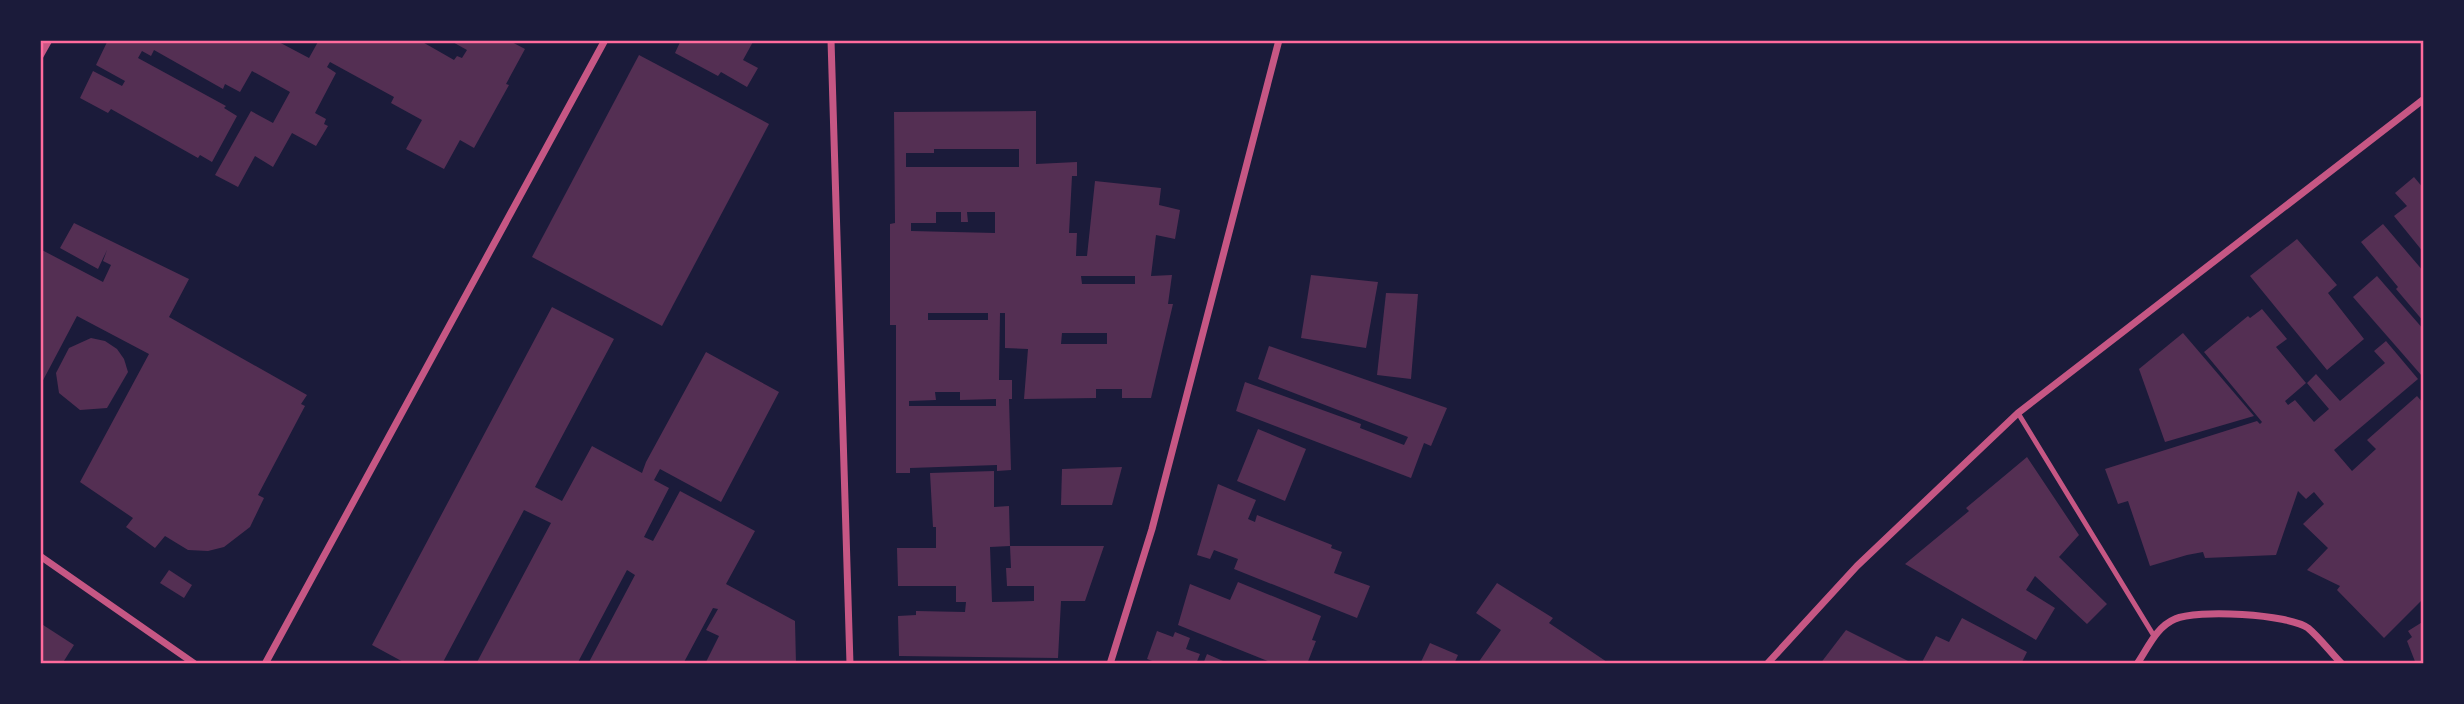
<svg xmlns="http://www.w3.org/2000/svg" width="2464" height="704" font-family="Poppins,sans-serif">
	<rect width="100%" height="100%" fill="#1b1b3a"/>
	<g fill="#542f53" fill-rule="evenodd">
		<path d="M108 40H275L309 58 319 40H419L454 60 457 56 462 58 467 50 449 40H508L525 49 506 84 509 85 474 148 460 140 444 169 406 149 422 120 391 103 394 97 330 62 327 67 336 73 315 113 326 119 324 124 328 126 316 146 292 133 273 167 255 156 238 187 215 175 251 111 273 123 290 92 252 71 240 92 225 84 223 89 154 50 151 56 142 51 138 58 226 106 224 108 237 116 212 162 200 155 198 158 111 109 108 113 80 98 93 71 122 86 125 81 96 65Z"/>
		<path d="M681 40H754L743 60 758 68 747 87 721 72 718 76 675 53Z"/>
		<path d="M639 55 769 124 662 326 532 257Z"/>
		<path d="M1036 111V164L1077 162V176H1072L1069 233H1077L1076 256H1087L1095 181 1161 188 1159 205 1180 210 1175 239 1156 235 1151 276 1172 275 1168 304H1173L1151 398H1122V389H1096V398L1024 399 1028 349 1005 348V313H1000L999 380H1012V399H1009L1011 470 997 471V465L910 468V473H896V325H890V224L895 223 894 112ZM934 149H1019V167H906V153H934ZM936 212H961V222H968L967 212H995V233L911 231V223H936ZM1081 276H1135V284H1082ZM928 313H988V320H928ZM1062 333H1107V344H1061ZM935 392H960V400L996 399V406H909V401L936 400Z"/>
		<path d="M2414 177 2424 189V253L2394 216 2407 206 2395 193Z"/>
		<path d="M74 223 189 279 169 317 307 395 301 404 305 406 258 495 264 498 250 527 224 547 208 551 188 550 165 536 155 548 126 527 133 518 80 482 149 354 77 316 40 386V249L103 282 111 265 103 261 107 250 98 269 60 248Z"/>
		<path d="M2383 224 2424 272V322L2396 289 2398 287 2361 242Z"/>
		<path d="M2297 239 2337 285 2328 293 2364 339 2327 370 2250 276Z"/>
		<path d="M1311 275 1378 282 1366 348 1301 338Z"/>
		<path d="M2377 276 2424 330V374L2422 376 2353 297Z"/>
		<path d="M1386 293 1418 294 1411 379 1377 375Z"/>
		<path d="M552 307 614 339 535 487 562 501 592 446 642 473 646 462 706 352 779 392 721 502 660 469 654 480 669 488 644 537 653 541 680 491 755 531 726 584 795 621 796 664H705L719 636 706 630 718 609 713 608 683 664H588L635 575 627 570 577 664H476L551 523 524 510 442 664H407L372 645Z"/>
		<path d="M2262 309 2287 339 2276 347 2306 383 2285 401 2288 405 2295 400 2314 422 2329 409 2307 383 2316 374 2340 401 2385 363 2374 351 2386 341 2418 379 2334 450 2352 471 2376 449 2367 440 2417 396 2424 404V598L2384 638 2337 590 2340 586 2307 570 2328 548 2303 524 2324 504 2314 492 2306 499 2298 491 2276 555 2205 558 2203 552 2187 555 2150 566 2128 501 2118 504 2105 469 2257 421 2260 424 2262 422 2204 352 2248 316 2250 318Z"/>
		<path d="M2183 333 2254 416 2165 442 2139 369Z"/>
		<path d="M91 338 105 341 117 349 124 359 128 372 107 408 80 410 59 393 56 373 69 348Z"/>
		<path d="M1269 346 1447 408 1431 446 1424 443 1411 478 1236 411 1245 382 1361 424 1360 428 1404 445 1408 437 1258 379Z"/>
		<path d="M1258 429 1306 449 1285 501 1237 481Z"/>
		<path d="M2027 457 2079 535 2059 557 2107 604 2087 624 2035 576 2026 590 2055 608 2036 640 1905 564 1969 511 1966 508Z"/>
		<path d="M1122 467 1112 505H1061L1062 469Z"/>
		<path d="M994 471V507L1009 506 1010 546H1104L1085 601H1061L1058 658 899 656 898 616 916 615V611L965 612 966 602H956V586H898L897 548H936V527H933L930 473ZM1010 546 1011 568H1006L1007 586H1034V601L992 602 990 547Z"/>
		<path d="M1218 484 1256 500 1248 519 1255 522 1257 515 1332 545 1331 548 1342 552 1334 573 1370 586 1357 618 1234 569 1238 559 1214 550 1210 559 1197 555Z"/>
		<path d="M169 570 192 585 184 598 160 583Z"/>
		<path d="M1238 582 1321 616 1312 640 1316 641 1307 664H1275L1178 625 1190 584 1230 600Z"/>
		<path d="M1497 583 1553 618 1549 623 1610 664 1478 663 1501 630 1476 613Z"/>
		<path d="M1962 618 2027 652 2021 664H1921L1936 636 1949 642Z"/>
		<path d="M2424 621V664H2416L2407 641 2412 637 2408 631Z"/>
		<path d="M40 623 74 645 62 664H40Z"/>
		<path d="M1846 630 1914 664H1820Z"/>
		<path d="M1157 631 1173 637 1175 632 1190 638 1186 649 1200 654 1196 664H1160L1147 659Z"/>
		<path d="M1430 643 1458 655 1454 664H1420Z"/>
		<path d="M1207 654 1230 664H1203Z"/>
	</g>
	<g fill="none" stroke-linecap="round" stroke-linejoin="round">
		<path stroke="#c65784" stroke-width="5" d="M2018 413 2154 636"/>
		<g stroke="#c65784" stroke-width="7">
			<path d="M831 40 850 664"/>
			<path d="M40 56 49 40"/>
			<path d="M40 556 195 664"/>
			<path d="M265 664 605 40"/>
			<path d="M1110 664 1152 529 1279 40"/>
			<path d="M1767 664 1857 566 2018 413 2424 99"/>
			<path d="M2137 664C2148 648 2156 627 2175 619 2196 609 2289 614 2308 628 2320 638 2331 653 2342 664"/>
		</g>
	</g>
	<rect width="2464" height="704" fill="none" stroke="#1b1b3a" stroke-width="84"/>
	<rect x="42" y="42" width="2380" height="620" fill="none" stroke="#ff6b9d" stroke-width="2.5"/>
</svg>
